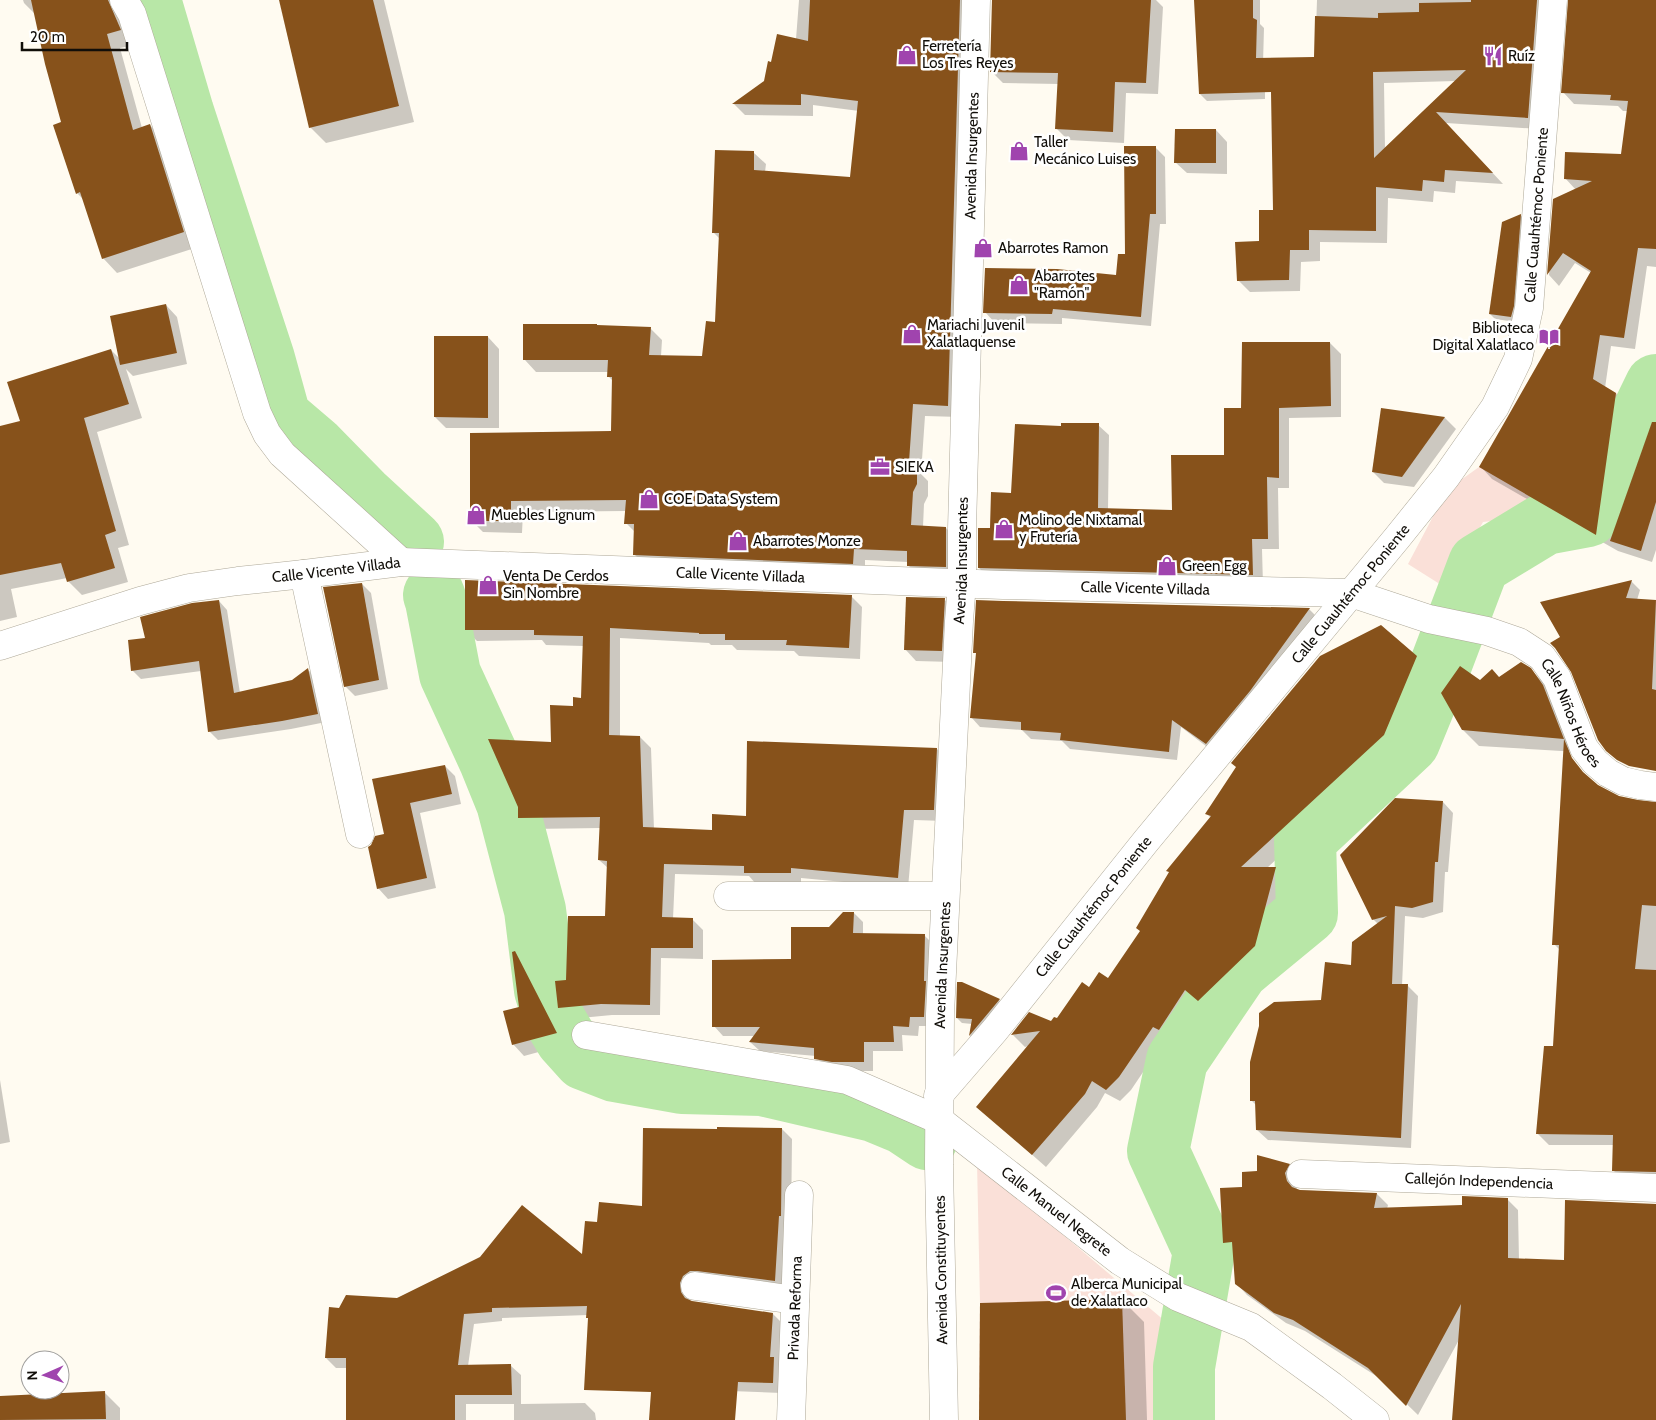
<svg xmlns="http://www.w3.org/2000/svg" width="1656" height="1420" font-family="Cabin,sans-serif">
	<rect width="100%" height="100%" fill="#fffbf1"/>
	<g fill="#fae0d8">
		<path d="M1545 352 1625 398 1597 474 1559 513 1483 522 1446 588 1408 564 1447 490 1479 467Z"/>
		<path d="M977 1162 1172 1327 1160 1420H979L980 1303Z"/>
	</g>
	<g fill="#0003" fill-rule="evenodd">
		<path d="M23 0H119L134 45 120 48 142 128 150 125 164 140 198 247 117 273 103 258 84 200 77 193 63 123 36 15 24 3Z"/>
		<path d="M280 0H384L414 122 326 143 310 127Z"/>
		<path d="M799 0H978L960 417 925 416 921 474 928 481V496L924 504 923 527 946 528 958 540V578L920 577 908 565V562L865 560V575L647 567 635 555V532L626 523V511L523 512 522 533 483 532 471 520 612 432 613 381 609 377V372H536L525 360 597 325 598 326 650 328 662 340 661 356 703 357 716 324 720 239 713 232 754 153 766 164 765 172 851 178 859 111 813 105V116L745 115 734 104 765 81 771 63 796 39Z"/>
		<path d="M993 0H1156L1163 7 1158 94 1126 93 1124 143 1068 140 1056 128 1059 84 1003 83 991 71Z"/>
		<path d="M1195 0H1260V24L1264 28 1263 64 1265 66V99L1207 101 1200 94Z"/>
		<path d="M1317 0H1555L1539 129 1446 123 1503 184 1456 181 1455 193 1434 191 1433 202 1388 198 1387 243 1320 242V261L1301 262 1300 291 1250 292 1238 280 1260 242 1274 211 1315 58ZM1456 81 1385 149 1384 83Z"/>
		<path d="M1570 0H1656V267L1647 266 1635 349 1611 346 1605 388 1655 416 1656 413V550L1652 562 1618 551 1492 479 1481 467 1591 273 1575 263 1559 286 1549 275 1554 200 1576 190 1565 178 1622 155 1628 111H1623L1618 106 1574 104 1563 92Z"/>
		<path d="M1216 130 1227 142V174L1187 173 1175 162Z"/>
		<path d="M1155 147 1165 157 1166 224H1160L1151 326 1062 318V324L995 323 985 312 1117 276 1126 256Z"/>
		<path d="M1520 215 1526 220 1516 322 1495 319 1490 314Z"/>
		<path d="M166 305 177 317 187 364 133 376 126 369 142 418 97 432 129 545 118 548 128 582 82 595 68 581 67 578 11 589 17 617 0 621V428L21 422 111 350 121 360Z"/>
		<path d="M488 337 499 349V428H446L435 417Z"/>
		<path d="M1330 343 1341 354V417L1289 418V488H1278L1279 549H1262L1263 585 990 579 979 568 991 529 1012 495 1062 428 1098 425 1109 435 1108 510 1173 511Z"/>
		<path d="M1382 409 1445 418 1456 429 1414 487 1384 483 1373 472Z"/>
		<path d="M1631 581 1640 590 1637 600 1656 602V749L1573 672Z"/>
		<path d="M362 584 371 593 388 689 355 696 345 686Z"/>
		<path d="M851 596 862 607 860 659 799 656 794 651 737 650 732 645H711L709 643 620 638V737H640L651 748 654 829 713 831 747 817 937 749 948 760 945 821 914 820 908 888 801 878V883L756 884 749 876 675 874 673 919H692L703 930V959L661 958 660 1015H612L570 1019 559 1008 568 981 606 918 608 868 599 860 601 828 530 829 519 818 552 743 574 708 583 699 584 646 546 645 542 640 477 641 466 630Z"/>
		<path d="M945 600 956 611 953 662 916 661 905 649Z"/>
		<path d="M219 601 227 610 240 693 292 681 308 670 317 678 326 722 291 729 218 740 209 731 201 671 141 679 132 670 146 640Z"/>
		<path d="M978 601 1309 609 1318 618 1215 753 1181 727 1177 760 1070 749 1062 741 1031 739 1022 730 980 727 971 717 977 654 974 652Z"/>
		<path d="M1416 656 1429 669 1396 747 1266 869H1276L1288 881 1267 959 1211 1012 1199 1001 1172 1042 1166 1038 1131 1090 1120 1101 1105 1093 1097 1107 1046 1167 978 1107 1028 1046 1025 1047 1013 1035 1058 1020 1089 988 1109 980 1141 932 1211 818 1207 814Z"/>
		<path d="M1530 669 1547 686 1578 752 1479 746 1463 730 1499 678Z"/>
		<path d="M445 766 455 776 461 804 420 813 436 888 388 899 378 888 386 835 374 780Z"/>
		<path d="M1619 797 1656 803V1182L1624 1181 1613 1170 1614 1145H1549L1538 1134 1555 1047 1560 950 1554 944Z"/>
		<path d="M1443 802 1453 813 1448 872H1445L1443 912 1423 918 1405 916 1402 986H1408L1418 996 1411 1148 1268 1140 1257 1130 1256 1105 1251 1100 1322 1001 1352 966 1378 924 1373 919Z"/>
		<path d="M854 913 863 922V934L924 935 934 945 933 1026H919L918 1036 902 1035 903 1051H873V1071H843L825 1068 816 1056 760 1051 750 1042 755 1036H723L714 1026 829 928Z"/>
		<path d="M515 952 526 963 568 1044 524 1056 513 1044 520 1008Z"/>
		<path d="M999 1000 1004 1005 975 1040 970 1036 972 1024 962 1023 957 1018Z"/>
		<path d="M0 1080 10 1142 0 1144Z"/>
		<path d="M782 1129 792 1139 791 1226 785 1291 689 1295 690 1302 773 1314 783 1324 782 1393 596 1386 589 1319 588 1315 502 1318V1321L474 1324 468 1366H511L521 1375V1404L585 1403 595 1413 596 1420H514V1404H466V1420H348V1368H336L326 1358 340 1309 397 1299 583 1256 598 1223 644 1208Z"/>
		<path d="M1289 1165 1300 1176 1296 1185 1297 1190 1377 1194 1388 1205 1387 1209 1463 1206 1507 1199 1518 1210 1519 1260 1565 1261 1656 1205V1420H1453L1460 1338 1418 1415 1381 1379 1305 1331 1286 1323 1247 1295 1236 1283 1234 1251 1225 1242 1244 1188 1259 1173Z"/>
		<path d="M1122 1300 1144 1322 1147 1420H981Z"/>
		<path d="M104 1392 120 1408V1420H0V1397Z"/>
	</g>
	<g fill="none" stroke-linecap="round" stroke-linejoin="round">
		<g stroke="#b8e7a7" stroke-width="62">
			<path d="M150 0 183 112 264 359 280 417 314 446 362 495 413 542"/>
			<path d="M434 595 436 601 450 674 490 761 507 803 535 910 545 990 554 1019 566 1039 584 1059 615 1071 682 1083 762 1085 874 1111 903 1123 927 1139"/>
			<path d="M1184 1420V1367L1204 1251 1158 1151 1177 1060 1238 970 1307 913 1305 839 1409 742 1441 664 1479 564 1545 524 1588 516 1617 465 1656 385"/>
		</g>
	</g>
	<g fill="#87521b" fill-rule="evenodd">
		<path d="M31 0H108L121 30 107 34 133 130 150 124 184 232 102 259 80 192 76 194 53 125 61 122 45 64Z"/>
		<path d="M279 0H373L399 106 309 128Z"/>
		<path d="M810 0H960L948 406 913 404 909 462 917 468V484L913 492 911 525 946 527V567L907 566V551L854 549 853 564 633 555 634 524H624L626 500 511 501V521H470V433L611 431 612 377H607L608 360H523V324H597V325L651 327 649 355 702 356 706 321 715 322 719 233H712L715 150 754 151V170L850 177 858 101 801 94V105L732 104 764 81 768 61 771 62 777 34 808 41Z"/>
		<path d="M992 0H1151L1146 83 1115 82 1113 132 1055 129 1058 73 990 72Z"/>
		<path d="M1194 0H1253V18L1257 20 1256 58 1314 57 1315 16 1378 18V13L1419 12V3L1471 2V0H1537L1528 118 1436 112 1493 173 1445 170 1444 182 1423 180 1422 191 1376 187V231L1309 230V250H1290L1289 280 1237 281 1235 242 1259 241V210H1273L1271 92 1199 94ZM1466 70 1423 111 1374 158 1373 72Z"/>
		<path d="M1568 0H1656V249L1638 248 1624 338 1600 335 1593 379 1616 393 1596 535 1479 467 1591 271 1563 253 1547 275 1553 199 1592 181 1564 179 1565 152 1621 154 1628 101 1610 100 1611 95 1561 93Z"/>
		<path d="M1175 129H1216V163H1174Z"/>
		<path d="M1124 146H1156V214H1150L1141 317 1053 309 1052 314 983 313 985 268 1057 269 1116 275 1118 254H1125Z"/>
		<path d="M1521 214 1514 306 1511 317 1489 314 1502 222Z"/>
		<path d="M166 304 177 353 120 365 110 316Z"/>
		<path d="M434 336H488V418L434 417Z"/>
		<path d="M1242 342H1330L1331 406 1279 408V478L1267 477 1268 539H1252L1253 575 978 568V528H990L991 492 1011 493 1015 424 1061 426V423H1099L1098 508 1172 510 1171 455H1224V408H1241Z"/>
		<path d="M111 349 129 404 84 418 116 531 105 535 115 568 67 582 61 563 0 575V426L20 421 7 382Z"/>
		<path d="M1381 408 1445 417 1402 477 1372 472Z"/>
		<path d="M1652 422H1656V502L1641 551 1610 541Z"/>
		<path d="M465 580 852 595 849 648 786 645 787 640H725V634H699V633L610 628 609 735 640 736 643 827 712 830V814L746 816 747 741 937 748 934 810H904L898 878 791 868V873H744V866L664 864 662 917 693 918V948H651L650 1005 601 1004 558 1008 555 981 566 980 568 916H605L607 861 598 860 600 817 518 818V807L488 739 551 742 550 705 573 706V697L581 698 583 636 534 635V630H465Z"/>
		<path d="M1632 580 1626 598 1656 600 1652 689 1656 690V771L1629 766 1617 760 1606 751 1598 740 1571 672 1555 648 1550 643 1560 637 1540 602Z"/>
		<path d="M362 583 379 680 344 687 323 587Z"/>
		<path d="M906 597 945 598 942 651 904 650Z"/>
		<path d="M219 600 234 693 292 680 308 668 318 714 282 721 208 732 199 661 131 671 128 640 145 638 140 617 192 603Z"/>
		<path d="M976 600 1003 601 1310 608 1250 691 1206 744 1172 720 1169 752 1060 740 1061 733 1021 730V722L970 718 976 653H973Z"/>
		<path d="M1381 625 1417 656 1384 735 1241 867H1276L1255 946 1198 1001 1185 990 1159 1030 1153 1027 1119 1077 1106 1090 1092 1081 1085 1094 1032 1155 976 1107 1040 1031 1011 1035 1029 1012 1051 1021 1054 1017 1057 1018 1082 982 1089 987 1099 972 1108 978 1140 931 1136 928 1169 872 1166 871 1211 816 1205 814 1236 767 1231 763 1320 656Z"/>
		<path d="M1521 662 1531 668 1543 685 1564 739 1462 730 1441 693 1460 666 1480 680 1492 669 1499 677Z"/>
		<path d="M1564 739 1572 758 1583 772 1598 785 1619 796 1638 800 1656 802V906L1642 905 1635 969 1656 970V1172L1612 1171 1613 1135 1536 1134 1544 1046H1553L1559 945H1552Z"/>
		<path d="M445 765 452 794 410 803 427 878 377 889 368 847 371 845 375 836 384 834 372 779Z"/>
		<path d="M1395 798 1443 801 1438 862H1435L1433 902 1412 908 1395 906 1392 984H1408L1401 1138 1256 1130 1255 1101H1250V1062L1259 1026V1013L1274 1002 1321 1000 1325 962 1351 965 1352 942 1387 916 1372 920 1340 855Z"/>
		<path d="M843 912H854L853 933 925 934 924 981H926L924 1017H910L909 1027 893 1026 894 1042H864V1062H832L814 1059V1048L749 1042 760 1027H712V960L791 959V927H829Z"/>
		<path d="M515 951 557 1033 512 1045 503 1011 519 1007 512 952Z"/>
		<path d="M957 982H962L1000 999 969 1036 972 1019 956 1018Z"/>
		<path d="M717 1127 782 1128 781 1216H779L775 1281 697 1271H690L683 1276 680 1283 681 1292 685 1298 692 1301 773 1313 770 1357H774L773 1383 738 1382 735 1420H649L651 1392 584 1390 588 1318H586L587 1306 492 1308V1312L464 1314 458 1365 511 1364 512 1395H455V1420H346V1358H325L329 1307 339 1308 346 1295 397 1298 480 1257 522 1205 582 1254 585 1221 597 1222 599 1202 642 1206 643 1128 717 1129Z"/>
		<path d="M1257 1155 1290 1164 1285 1173 1287 1181 1292 1187 1300 1190 1377 1193 1374 1208 1462 1205V1196L1508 1198V1258L1564 1260 1565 1200 1656 1204V1420H1452L1461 1304 1406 1406 1368 1368 1293 1320 1274 1313 1235 1284 1232 1242 1223 1243 1220 1188 1242 1187V1172L1257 1171Z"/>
		<path d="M1122 1299 1126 1420H979L980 1303Z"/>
		<path d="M105 1391 106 1419 0 1420V1396Z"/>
	</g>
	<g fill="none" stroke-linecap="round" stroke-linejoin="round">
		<defs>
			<g id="minor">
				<path d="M124 0 132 14 257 413 267 434 282 454 401 562"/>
				<path d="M304 574 360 834"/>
				<path id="s1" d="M0 646 140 601 189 588 238 581 304 574 401 562 1003 585 1351 593 1429 619 1487 631 1519 642 1542 657 1557 678 1584 748 1595 762 1608 773 1623 781 1640 785 1656 787"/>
				<path d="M728 896H945"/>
				<path id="s2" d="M586 1035 847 1080 939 1120 1120 1261 1178 1297 1251 1327 1332 1386 1375 1420"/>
				<path id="s3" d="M938 1096 995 1030 1146 841 1397 538 1446 477 1495 407 1518 359 1529 308 1553 0"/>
				<path id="s4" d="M1301 1174 1656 1188"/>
				<path d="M695 1286 795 1300"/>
				<path id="s5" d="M791 1420 799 1195"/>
			</g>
			<g id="major">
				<path id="s6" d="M944 1420 939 1165 940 1014 959 621 962 583V529L976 0"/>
			</g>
		</defs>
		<use href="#minor" stroke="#aea898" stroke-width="29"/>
		<use href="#major" stroke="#aea898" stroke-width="29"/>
		<use href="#minor" stroke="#fff" stroke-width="28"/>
		<use href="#major" stroke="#fff" stroke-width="28"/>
	</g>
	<defs>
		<symbol id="shop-bare" viewBox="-9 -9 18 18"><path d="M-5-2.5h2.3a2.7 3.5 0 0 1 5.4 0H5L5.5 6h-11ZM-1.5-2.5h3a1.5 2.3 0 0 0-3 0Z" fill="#a044ae" stroke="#fff" stroke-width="2.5" paint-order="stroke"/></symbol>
		<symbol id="restaurant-bare" viewBox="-9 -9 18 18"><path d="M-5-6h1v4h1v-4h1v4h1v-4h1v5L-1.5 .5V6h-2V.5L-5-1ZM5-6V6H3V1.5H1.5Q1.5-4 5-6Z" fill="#a044ae" stroke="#fff" stroke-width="2.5" paint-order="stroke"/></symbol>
		<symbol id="library-bare" viewBox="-9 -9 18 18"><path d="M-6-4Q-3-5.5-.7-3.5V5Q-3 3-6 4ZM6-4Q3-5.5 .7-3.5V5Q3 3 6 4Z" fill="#a044ae" stroke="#fff" stroke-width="2.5" paint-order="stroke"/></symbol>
		<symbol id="office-bare" viewBox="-9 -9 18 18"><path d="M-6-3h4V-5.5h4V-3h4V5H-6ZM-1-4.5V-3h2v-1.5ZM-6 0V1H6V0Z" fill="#a044ae" stroke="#fff" stroke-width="2.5" paint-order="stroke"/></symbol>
		<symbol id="stadium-bare" viewBox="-9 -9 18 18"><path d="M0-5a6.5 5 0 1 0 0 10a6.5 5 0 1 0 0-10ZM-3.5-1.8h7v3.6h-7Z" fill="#a044ae" stroke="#fff" stroke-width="2.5" paint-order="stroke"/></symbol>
	</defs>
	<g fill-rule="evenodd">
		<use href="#shop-bare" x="893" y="41" width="28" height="28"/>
		<use href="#restaurant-bare" x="1479" y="42" width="28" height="28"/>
		<use href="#shop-bare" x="1005" y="137" width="28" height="28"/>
		<use href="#shop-bare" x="969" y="234" width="28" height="28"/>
		<use href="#shop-bare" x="1005" y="271" width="28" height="28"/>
		<use href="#shop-bare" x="898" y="320" width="28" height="28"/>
		<use href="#library-bare" x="1535" y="323" width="28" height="28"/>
		<use href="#office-bare" x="866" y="453" width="28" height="28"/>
		<use href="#shop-bare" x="635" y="485" width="28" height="28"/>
		<use href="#shop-bare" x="462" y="501" width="28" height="28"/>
		<use href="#shop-bare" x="990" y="515" width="28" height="28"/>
		<use href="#shop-bare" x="724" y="527" width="28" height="28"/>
		<use href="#shop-bare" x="1153" y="552" width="28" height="28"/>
		<use href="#shop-bare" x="474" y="571" width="28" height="28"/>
		<use href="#stadium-bare" x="1042" y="1279" width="28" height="28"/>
	</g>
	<g text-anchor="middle" stroke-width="5" stroke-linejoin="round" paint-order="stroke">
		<g font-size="15" fill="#110e09" stroke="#fff" text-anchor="start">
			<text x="922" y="51">Ferretería<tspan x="922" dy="17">Los Tres Reyes</tspan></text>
			<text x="1508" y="61">Ruíz</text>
			<text x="1034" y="147">Taller<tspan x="1034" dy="17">Mecánico Luises</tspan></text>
			<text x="998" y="253">Abarrotes Ramon</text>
			<text x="1034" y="281">Abarrotes<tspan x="1034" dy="17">"Ramón"</tspan></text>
			<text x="927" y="330">Mariachi Juvenil<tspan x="927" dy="17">Xalatlaquense</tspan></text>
			<text x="1534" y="333" text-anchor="end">Biblioteca<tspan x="1534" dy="17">Digital Xalatlaco</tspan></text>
			<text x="895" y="472">SIEKA</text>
			<text x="664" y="504">COE Data System</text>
			<text x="491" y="520">Muebles Lignum</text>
			<text x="1019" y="525">Molino de Nixtamal<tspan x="1019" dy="17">y Frutería</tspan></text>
			<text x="753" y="546">Abarrotes Monze</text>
			<text x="1182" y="571">Green Egg</text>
			<text x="503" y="581">Venta De Cerdos<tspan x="503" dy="17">Sin Nombre</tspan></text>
			<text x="1071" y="1289">Alberca Municipal<tspan x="1071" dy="17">de Xalatlaco</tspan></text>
		</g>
		<g font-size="15" fill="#110e09" stroke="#fff">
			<text dy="5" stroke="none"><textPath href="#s6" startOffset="1265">Avenida Insurgentes</textPath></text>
			<text dy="5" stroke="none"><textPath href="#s3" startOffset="1085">Calle Cuauhtémoc Poniente</textPath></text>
			<text dy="5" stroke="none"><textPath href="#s6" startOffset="860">Avenida Insurgentes</textPath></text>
			<text dy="5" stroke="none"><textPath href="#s1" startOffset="346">Calle Vicente Villada</textPath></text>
			<text dy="5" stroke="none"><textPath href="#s1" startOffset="751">Calle Vicente Villada</textPath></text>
			<text dy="5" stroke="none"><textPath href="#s1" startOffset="1156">Calle Vicente Villada</textPath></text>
			<text dy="5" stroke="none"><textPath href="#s3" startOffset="650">Calle Cuauhtémoc Poniente</textPath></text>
			<text dy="5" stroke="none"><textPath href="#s1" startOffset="1628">Calle Niños Héroes</textPath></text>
			<text dy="5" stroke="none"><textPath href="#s3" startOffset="245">Calle Cuauhtémoc Poniente</textPath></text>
			<text dy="5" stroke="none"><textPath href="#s6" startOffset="455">Avenida Insurgentes</textPath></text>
			<text dy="5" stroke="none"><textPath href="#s4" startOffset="178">Callejón Independencia</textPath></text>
			<text dy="5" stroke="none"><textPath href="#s2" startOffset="514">Calle Manuel Negrete</textPath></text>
			<text transform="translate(941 1270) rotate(-91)" y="5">Avenida Constituyentes</text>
			<text dy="5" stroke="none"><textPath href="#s5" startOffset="112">Privada Reforma</textPath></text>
		</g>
	</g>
	<g transform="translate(45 1375) rotate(268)"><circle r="24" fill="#ffffff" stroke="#a09f9d"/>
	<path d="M0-4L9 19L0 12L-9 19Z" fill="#a044ae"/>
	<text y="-8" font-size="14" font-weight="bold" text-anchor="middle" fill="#110e09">N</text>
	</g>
	<path d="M22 42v8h105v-8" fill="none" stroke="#110e09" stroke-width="2.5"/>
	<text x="30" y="42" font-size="15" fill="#110e09" stroke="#ffffff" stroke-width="4" paint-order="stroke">20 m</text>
</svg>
